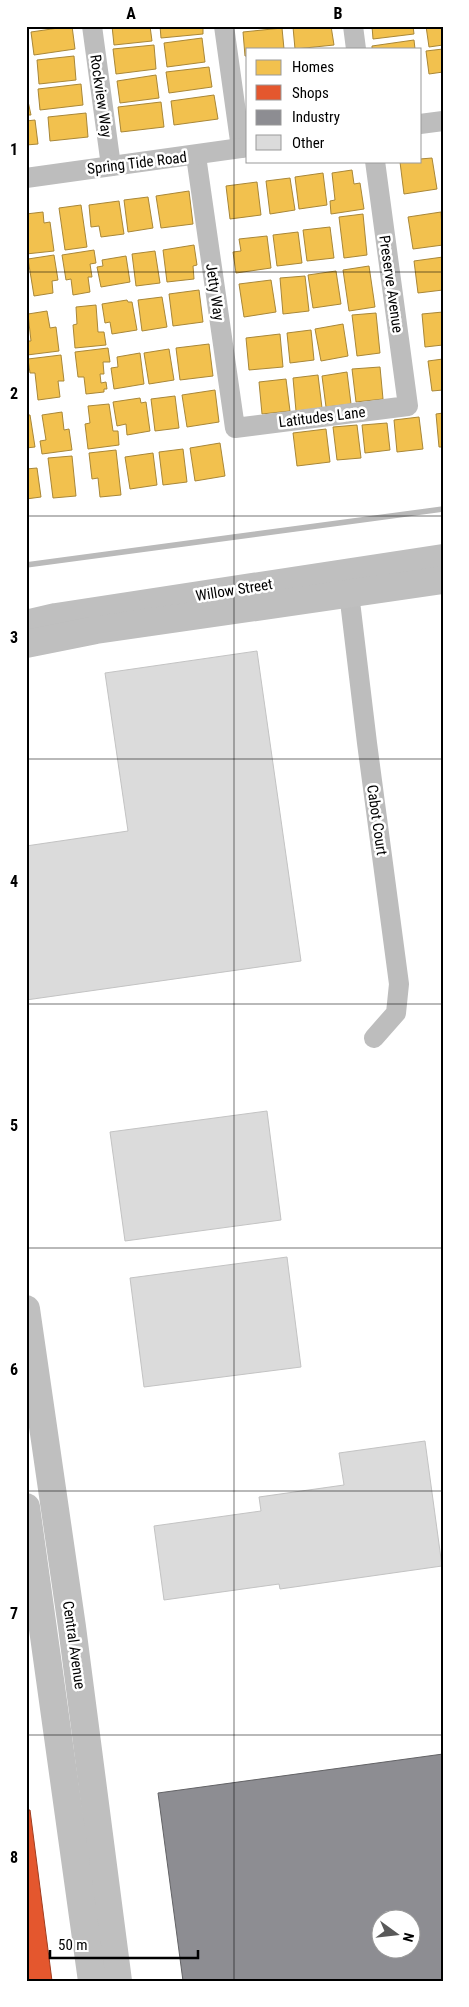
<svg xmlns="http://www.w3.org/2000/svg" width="469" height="2007" font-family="'Roboto Condensed',sans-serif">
	<rect width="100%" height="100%" fill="#fff"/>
	<g fill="#f2c14e" stroke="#a98737">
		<path d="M72 26 75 49 34 55 31 32Z"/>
		<path d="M112 26H150L152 41 114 45Z"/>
		<path d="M160 26H203V34L161 38Z"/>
		<path d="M302 26H331L334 45 295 49 293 27Z"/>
		<path d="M372 26H413L414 34 373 39Z"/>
		<path d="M426 26H443V45L429 47Z"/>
		<path d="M282 28 284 49H248V56H245L243 32Z"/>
		<path d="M202 38 205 62 167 67 164 43Z"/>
		<path d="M414 40 415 49H372V46Z"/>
		<path d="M154 45 156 69 116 74 113 49Z"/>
		<path d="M443 49V72L429 74 426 51Z"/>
		<path d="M74 56 76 80 39 84 37 60Z"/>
		<path d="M209 67 212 87 169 93 166 72Z"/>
		<path d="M156 75 159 98 120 103 117 81Z"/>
		<path d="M81 84 83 105 40 110 38 89Z"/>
		<path d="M26 92 31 115H26Z"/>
		<path d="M214 95 218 119 174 125 171 101Z"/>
		<path d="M161 102 164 127 121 132 118 107Z"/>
		<path d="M86 113 88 137 50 141 48 117Z"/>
		<path d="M35 120 38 144 26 145V121Z"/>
		<path d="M432 158 437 189 404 194 400 162 420 161V159Z"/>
		<path d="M352 170 354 184 360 183 364 209 331 214 330 201 335 200 332 173Z"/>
		<path d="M323 173 327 205 299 209 295 177Z"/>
		<path d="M290 178 295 210 270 214 266 181Z"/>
		<path d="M257 182 261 215 230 219 226 186Z"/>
		<path d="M189 191 193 224 161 228 156 196Z"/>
		<path d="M148 197 153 228 128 232 124 200Z"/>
		<path d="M119 201 124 234 101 237 99 226 91 227 89 205Z"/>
		<path d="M81 205 87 247 65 250 59 208Z"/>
		<path d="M43 212 44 223 50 222 54 251 26 254V214Z"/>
		<path d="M441 212 443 245 413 249 408 217Z"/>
		<path d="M363 214 367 255 344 258 339 217Z"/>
		<path d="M330 227 334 258 307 261 303 230Z"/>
		<path d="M298 232 302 263 277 266 273 235Z"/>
		<path d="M267 236 271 268 236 273 233 252 241 251 239 239Z"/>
		<path d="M194 245 197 265 193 266 194 279 167 282 163 250Z"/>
		<path d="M94 250 96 263 90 264 92 277H88L90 292 73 295 71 279 66 280 62 255Z"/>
		<path d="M155 251 160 283 136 286 132 254Z"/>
		<path d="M54 255 58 280 52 281 53 293 34 296 28 259Z"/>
		<path d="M126 256 130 282 101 287 97 267 103 266 102 260Z"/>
		<path d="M443 257V290L418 293 414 261Z"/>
		<path d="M369 266 375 307 349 311 343 270Z"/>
		<path d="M336 271 341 304 313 308 308 275Z"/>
		<path d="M305 276 309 311 283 314 280 278Z"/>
		<path d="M271 280 276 312 244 317 239 284Z"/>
		<path d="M199 290 203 322 173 326 169 294Z"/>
		<path d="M162 297 167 327 142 331 138 300Z"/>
		<path d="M127 300 128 302H132L137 330 112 334 110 322 105 323 102 304Z"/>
		<path d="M96 305 98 332H104L106 345 75 348 73 325 77 324 76 307Z"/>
		<path d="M47 311 50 328 56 327 59 351 27 355 26 341H31L28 314Z"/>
		<path d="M443 312V345L425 347 422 314Z"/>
		<path d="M376 313 380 353 357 356 352 315Z"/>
		<path d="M343 324 348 356 321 361 315 329Z"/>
		<path d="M311 330 314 360 290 363 287 333Z"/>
		<path d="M280 334 283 367 249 370 246 338Z"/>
		<path d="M209 344 213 376 180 380 176 348Z"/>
		<path d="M108 348 110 362H103L104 374H100L101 383 106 382 107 389H104V392L86 394 84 377H78L75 352Z"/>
		<path d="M169 349 174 380 149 384 144 353Z"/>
		<path d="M140 353 144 384 114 389 111 368 118 367 117 357Z"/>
		<path d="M61 355 64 381H58L60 397 38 400 35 373H30L28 359Z"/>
		<path d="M443 359V390L432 391 428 361Z"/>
		<path d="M380 367 383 399 356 402 352 369Z"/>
		<path d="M347 372 351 404 326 407 322 376Z"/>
		<path d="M318 375 322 408 296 411 293 378Z"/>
		<path d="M286 379 290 411 262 414 259 382Z"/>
		<path d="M215 390 219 422 187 427 182 395Z"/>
		<path d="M175 396 179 428 155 431 151 399Z"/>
		<path d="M140 398 141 403 146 402 150 431 127 435 126 424 117 426 113 402Z"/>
		<path d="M109 404 113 431H118L119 445 88 449 85 424 90 423 88 406Z"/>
		<path d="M62 412 64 430 69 429 72 450 42 454 40 441 46 440 42 415Z"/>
		<path d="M443 413V447H439L436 414Z"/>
		<path d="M26 415H30L35 447 26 448Z"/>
		<path d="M419 417 423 449 397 452 394 420Z"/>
		<path d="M387 423 390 450 365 453 362 425Z"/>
		<path d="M357 425 361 458 337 460 333 427Z"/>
		<path d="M326 429 330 462 297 466 293 433Z"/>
		<path d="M220 443 225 476 195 481 190 448Z"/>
		<path d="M183 449 187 482 163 485 159 452Z"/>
		<path d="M116 450 121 495 100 497 98 478 92 479 89 453Z"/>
		<path d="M153 453 157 485 130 489 125 457Z"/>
		<path d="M72 456 76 496 53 498 48 458Z"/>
		<path d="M37 468 41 497 26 499V469Z"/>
	</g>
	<path fill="#e4572e" stroke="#a03d20" d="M26 1810H30L52 1981H26Z"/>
	<path fill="#8d8d92" stroke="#636366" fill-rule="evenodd" d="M443 1754V1981H183L158 1793ZM382 1920H412V1950H382Z"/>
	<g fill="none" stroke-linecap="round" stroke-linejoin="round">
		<path stroke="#bababa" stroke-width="5.5" d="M26 565 443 509"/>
	</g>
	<g fill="#dbdbdb" stroke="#c3c3c3">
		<path d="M257 651 301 961 26 1000V846L128 831 105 673Z"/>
		<path d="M267 1111 281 1220 125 1241 110 1132Z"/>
		<path d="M287 1257 301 1367 144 1387 130 1278Z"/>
		<path d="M425 1441 442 1566 280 1589 279 1584 164 1600 154 1526 261 1511 259 1497 344 1485 339 1453Z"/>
	</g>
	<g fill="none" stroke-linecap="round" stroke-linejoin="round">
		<g stroke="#bdbdbd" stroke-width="20">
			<path d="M92 26 111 166"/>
			<path d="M224 26 241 148"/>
			<path d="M353 26 356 49"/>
			<path d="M420 124 443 121"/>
			<path d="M196 156 235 428 408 406 375 161"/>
			<path d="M26 178 248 147"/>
			<path d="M349 593 367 743 399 984 396 1013 374 1038"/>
		</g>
		<g stroke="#bfbfbf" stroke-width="28">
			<path d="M26 624 56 617 443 558"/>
			<path d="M26 644 96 630 443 580"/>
			<path d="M26 1309 72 1627 118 1981"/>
			<path d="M26 1507 92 1981"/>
		</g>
	</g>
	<path fill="none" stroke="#000" stroke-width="1" stroke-opacity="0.55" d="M234 26V1981M26 272H443M26 516H443M26 759H443M26 1004H443M26 1248H443M26 1491H443M26 1735H443"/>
	<g text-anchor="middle" stroke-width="5" stroke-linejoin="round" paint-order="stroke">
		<g font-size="15" fill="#000" stroke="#fff">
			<text transform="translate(101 96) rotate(82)" y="5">Rockview Way</text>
			<text transform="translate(137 163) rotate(-7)" y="5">Spring Tide Road</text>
			<text transform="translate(391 284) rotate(82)" y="5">Preserve Avenue</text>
			<text transform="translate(215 292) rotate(82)" y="5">Jetty Way</text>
			<text transform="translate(322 417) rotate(-7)" y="5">Latitudes Lane</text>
			<text transform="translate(234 590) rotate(-9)" y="5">Willow Street</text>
			<text transform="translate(377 820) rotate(82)" y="5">Cabot Court</text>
			<text transform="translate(74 1645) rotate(82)" y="5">Central Avenue</text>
		</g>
	</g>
	<rect width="469" height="2007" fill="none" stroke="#ffffff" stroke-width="55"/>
	<rect x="246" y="48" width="175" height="115" fill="#ffffff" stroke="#999999"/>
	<rect x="256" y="60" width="25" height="15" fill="#f2c14e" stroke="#999999"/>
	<text x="292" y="72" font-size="15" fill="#000000">Homes</text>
	<rect x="256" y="85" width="25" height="15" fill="#e4572e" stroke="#999999"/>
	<text x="292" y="98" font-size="15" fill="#000000">Shops</text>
	<rect x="256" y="110" width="25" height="15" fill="#8d8d92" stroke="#999999"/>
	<text x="292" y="122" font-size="15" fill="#000000">Industry</text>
	<rect x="256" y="135" width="25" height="15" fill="#dbdbdb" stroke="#999999"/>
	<text x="292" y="148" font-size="15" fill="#000000">Other</text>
	<g transform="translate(396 1934) rotate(105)"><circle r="24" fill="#ffffff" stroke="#999999"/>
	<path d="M0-4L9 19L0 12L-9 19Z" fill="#595959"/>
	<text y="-8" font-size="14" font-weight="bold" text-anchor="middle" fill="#000000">N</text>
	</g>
	<path d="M50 1950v8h148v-8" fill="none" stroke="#000000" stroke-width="2.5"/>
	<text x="58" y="1950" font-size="15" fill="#000000" stroke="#ffffff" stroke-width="4" paint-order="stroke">50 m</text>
	<rect x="28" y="28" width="414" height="1952" fill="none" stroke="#000" stroke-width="2"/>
	<g font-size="16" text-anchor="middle" font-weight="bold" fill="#000">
		<text x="131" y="19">A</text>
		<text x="338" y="19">B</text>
		<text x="14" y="155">1</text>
		<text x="14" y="399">2</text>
		<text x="14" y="643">3</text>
		<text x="14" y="887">4</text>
		<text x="14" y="1131">5</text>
		<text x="14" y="1375">6</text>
		<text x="14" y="1619">7</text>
		<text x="14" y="1863">8</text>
	</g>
</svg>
